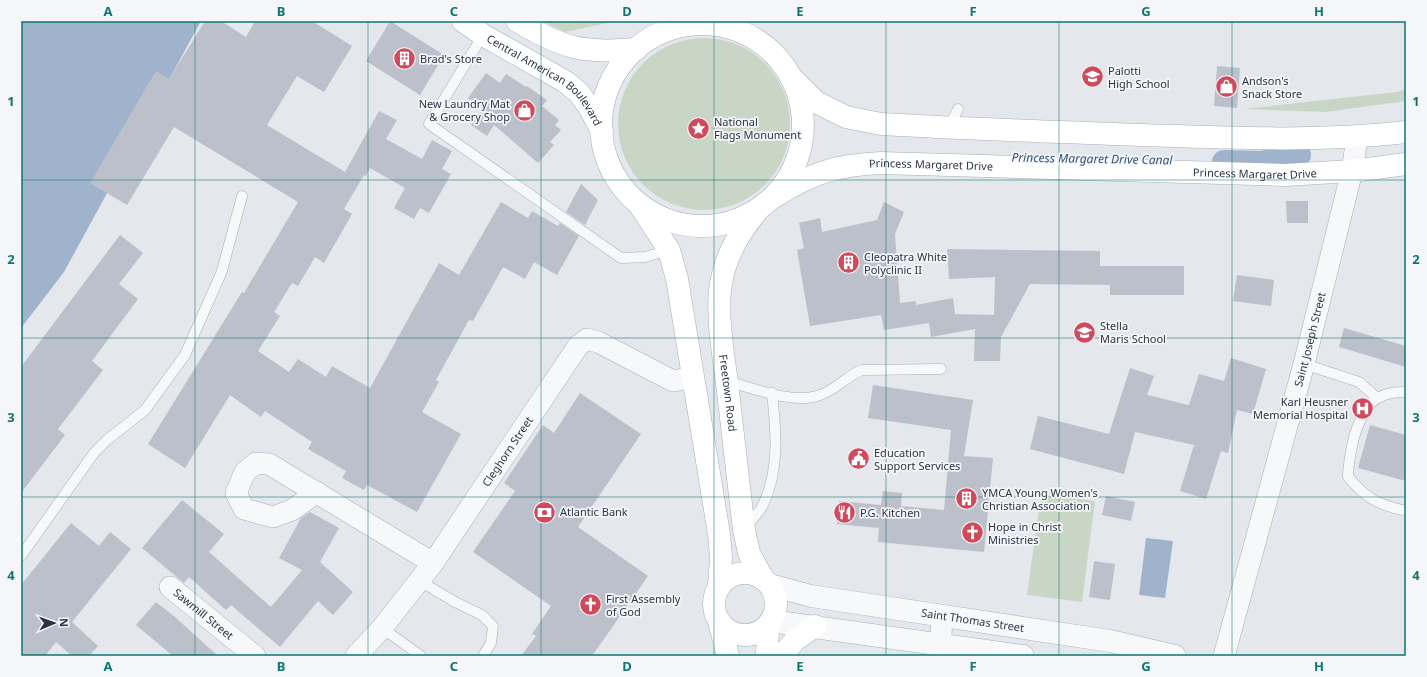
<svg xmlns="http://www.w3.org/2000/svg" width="1427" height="677" font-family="'Noto Sans',sans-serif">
	<rect width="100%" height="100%" fill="#e4e7ec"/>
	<g fill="#c9d6c5">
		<path d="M542 21H617L565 32Z"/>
		<circle cx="704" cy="124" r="86"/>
		<path d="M1406 89V101L1325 112 1244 109 1397 92Z"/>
		<path d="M1041 494 1095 501 1082 602 1027 595Z"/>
	</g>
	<g fill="#9fb4cc">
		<path d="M21 21H201L64 272 21 328Z"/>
		<path d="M1146 538 1173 541 1165 598 1139 595Z"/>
	</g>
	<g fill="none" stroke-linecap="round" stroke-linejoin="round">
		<path stroke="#9fb4cc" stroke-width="24" d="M1224 162 1261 163 1299 155"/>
	</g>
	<g fill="#bbc0ca">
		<path d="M205 21H221L246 37 255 21H312L352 46 324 92 297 76 267 125 345 172 379 111 397 120 386 139 422 159 432 140 452 151 442 169 451 174 429 213 420 208 414 219 394 208 405 188 370 168 366 176 364 175 344 209 352 214 324 263 315 257 298 286 292 283 274 312 280 316 258 351 289 372 298 359 326 377 332 366 370 388 439 263 459 275 501 202 528 218 532 211 558 226 560 223 579 236 557 275 534 262 525 279 503 267 473 321 469 320 436 380 439 382 422 412 461 434 417 512 367 485 364 490 342 478 346 471 308 449 312 442 265 411 261 417 230 395 185 468 148 444 242 292 244 293 298 202 174 127 127 205 90 183 156 71 169 79Z"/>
		<path d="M390 21 444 55 420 95 366 61Z"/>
		<path d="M1217 66 1240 68 1237 108 1214 106Z"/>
		<path d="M486 73 500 83 506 74 526 87 527 86 547 100 542 106 559 120 555 125 561 130 550 142 554 145 538 163 494 125 487 136 471 125 483 108 468 98Z"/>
		<path d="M581 184 598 200 585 225 566 212Z"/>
		<path d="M1286 201H1308V223H1287Z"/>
		<path d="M884 202 904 212 895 234 900 303 916 301V305L953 298 955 314 994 315 995 277 949 279 947 249 1100 251V266H1184V295H1110V285L1030 284 1001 337 1000 361H974L975 329 931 337 929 323 884 330 881 315 810 326 797 250 804 248 799 223 820 218 822 232 877 220Z"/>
		<path d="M120 235 143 253 119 284 138 299 92 361 103 370 58 429 65 435 21 493V367Z"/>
		<path d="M1237 275 1274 280 1271 306 1233 301Z"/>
		<path d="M1344 328 1406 346V367L1339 347Z"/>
		<path d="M1231 358 1266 369 1253 414 1237 410 1228 453 1221 451 1206 499 1180 491 1194 445 1135 432 1124 474 1030 449 1038 416 1109 434 1130 368 1154 376 1147 395 1189 405 1199 374 1224 381Z"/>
		<path d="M873 385 973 400 964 456 993 458 984 552 878 542 879 528 837 524 839 501 881 505 883 491 902 493 901 506 944 510 951 430 868 418Z"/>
		<path d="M580 393 641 434 578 527 648 576 592 656H521L536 636 532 634 551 606 473 552 515 491 504 483 543 425 554 433Z"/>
		<path d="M1370 425 1406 435V481L1358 468Z"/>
		<path d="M1106 496 1135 502 1131 521 1102 515Z"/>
		<path d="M182 500 224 534 209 552 271 607 302 570 279 558 301 518 310 512 339 528 320 562 353 592 333 615 318 601 280 647 231 605 226 610 189 577 184 583 142 548Z"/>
		<path d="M71 523 99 546 110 532 131 549 72 622 98 646 89 656H72L56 642 45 656H21V585Z"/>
		<path d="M1094 561 1115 564 1110 600 1089 597Z"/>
		<path d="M156 602 175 617 218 656H173L136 625Z"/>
	</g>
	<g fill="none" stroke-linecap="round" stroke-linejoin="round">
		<defs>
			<g id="service">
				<path d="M483 35 429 124 621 258 645 257 669 250"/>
				<path d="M949 127 958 109"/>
				<path d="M1304 364 1359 382 1377 398"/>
				<path d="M727 381C753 388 794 405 820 395 835 390 847 376 862 370L941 369"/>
				<path d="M1406 392C1373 391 1363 408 1354 437 1351 451 1348 463 1348 477 1368 500 1377 504 1406 511"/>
				<path d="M746 527C751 520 759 513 763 505 780 469 776 430 772 393"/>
				<path d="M21 556 94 453 107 440 145 410 185 355 222 271 242 196"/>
				<path d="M420 581 455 602 482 615 493 626 491 643 483 656"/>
				<path d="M382 628 421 656"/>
			</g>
			<g id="minor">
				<path d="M317 492 292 510 273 517 244 509 236 493 245 472 256 463 269 464 433 563"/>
				<path id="s1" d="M170 587 255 656"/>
				<path id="s2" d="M356 656 382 628 433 563 578 346 587 339 598 342 673 381 693 377"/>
				<path d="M940 656 942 617"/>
				<path id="s3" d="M1224 656 1304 364 1352 171 1357 138"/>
			</g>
			<g id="tertiary">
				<path id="s4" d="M770 585 811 596 1110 641 1175 656"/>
				<path d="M771 621 1023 656"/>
			</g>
			<g id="secondary">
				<path d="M791 77 816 102 846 117 881 124C968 129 1054 132 1141 135 1229 138 1318 142 1406 132"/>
				<path id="s5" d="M774 197C812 173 836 165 881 163L1285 175 1352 171 1406 164"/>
				<path d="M639 204 669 250 677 279 719 534 721 557 719 587"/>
				<path id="s6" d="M757 211C739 233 726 255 721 283 716 313 723 353 727 383 733 432 738 481 744 530L749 553 763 579"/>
				<circle cx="745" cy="604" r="31"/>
				<path d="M720 625 728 656"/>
				<path d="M767 656 768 626"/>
				<path d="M782 656 795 640 815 626"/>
			</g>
			<g id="primary">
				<path id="s7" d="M463 21 483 35 566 82 579 93 589 107 602 131"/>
				<path d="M517 21C562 48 584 54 636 49"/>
				<circle cx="702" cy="125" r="101"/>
			</g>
		</defs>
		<use href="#service" stroke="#a9aeb7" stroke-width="11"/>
		<use href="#minor" stroke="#a9aeb7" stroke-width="22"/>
		<use href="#tertiary" stroke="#a9aeb7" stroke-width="23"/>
		<use href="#secondary" stroke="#a9aeb7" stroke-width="23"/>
		<use href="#primary" stroke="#a3abb8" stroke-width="23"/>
		<use href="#service" stroke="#f7f8fa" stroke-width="10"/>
		<use href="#minor" stroke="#f7f8fa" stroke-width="21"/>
		<use href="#tertiary" stroke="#f7f8fa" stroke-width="22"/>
		<use href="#secondary" stroke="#fff" stroke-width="22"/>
		<use href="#primary" stroke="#fff" stroke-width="22"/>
	</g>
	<path fill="none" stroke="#0f766e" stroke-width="1" stroke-opacity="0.55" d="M195 21V656M368 21V656M541 21V656M714 21V656M886 21V656M1059 21V656M1232 21V656M21 180H1406M21 338H1406M21 497H1406"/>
	<defs>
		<symbol id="building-disc" viewBox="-11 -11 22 22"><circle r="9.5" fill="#d1495b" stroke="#f4f6f9"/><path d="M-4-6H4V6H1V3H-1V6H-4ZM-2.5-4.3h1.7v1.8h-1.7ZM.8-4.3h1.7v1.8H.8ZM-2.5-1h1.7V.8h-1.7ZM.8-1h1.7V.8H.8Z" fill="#fff"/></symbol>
		<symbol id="school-disc" viewBox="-11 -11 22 22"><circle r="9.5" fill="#d1495b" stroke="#f4f6f9"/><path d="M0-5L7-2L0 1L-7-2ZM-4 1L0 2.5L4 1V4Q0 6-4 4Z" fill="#fff"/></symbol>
		<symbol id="shop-disc" viewBox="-11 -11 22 22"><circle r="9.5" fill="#d1495b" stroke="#f4f6f9"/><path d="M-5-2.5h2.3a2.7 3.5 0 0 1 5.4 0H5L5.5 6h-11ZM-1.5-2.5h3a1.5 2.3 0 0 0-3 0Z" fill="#fff"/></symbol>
		<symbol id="sight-disc" viewBox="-11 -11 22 22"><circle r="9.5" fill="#d1495b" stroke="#f4f6f9"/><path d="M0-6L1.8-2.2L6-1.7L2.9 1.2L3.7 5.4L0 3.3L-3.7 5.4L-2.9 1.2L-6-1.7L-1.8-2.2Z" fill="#fff"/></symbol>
		<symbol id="hospital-disc" viewBox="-11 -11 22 22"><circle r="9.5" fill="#d1495b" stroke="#f4f6f9"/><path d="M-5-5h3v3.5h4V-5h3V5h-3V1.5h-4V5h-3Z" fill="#fff"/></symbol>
		<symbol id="civic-disc" viewBox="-11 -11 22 22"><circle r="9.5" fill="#d1495b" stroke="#f4f6f9"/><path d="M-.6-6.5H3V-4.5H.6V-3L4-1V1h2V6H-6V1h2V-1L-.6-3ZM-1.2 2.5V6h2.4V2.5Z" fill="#fff"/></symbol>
		<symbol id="bank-disc" viewBox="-11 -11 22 22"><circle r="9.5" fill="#d1495b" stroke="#f4f6f9"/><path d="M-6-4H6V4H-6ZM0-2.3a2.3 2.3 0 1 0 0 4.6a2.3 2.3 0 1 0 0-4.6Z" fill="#fff"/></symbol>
		<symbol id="restaurant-disc" viewBox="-11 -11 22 22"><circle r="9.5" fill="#d1495b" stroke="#f4f6f9"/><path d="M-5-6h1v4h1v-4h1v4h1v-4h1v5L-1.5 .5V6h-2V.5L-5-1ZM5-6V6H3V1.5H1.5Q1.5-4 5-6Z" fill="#fff"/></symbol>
		<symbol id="church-disc" viewBox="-11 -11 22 22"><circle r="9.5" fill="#d1495b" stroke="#f4f6f9"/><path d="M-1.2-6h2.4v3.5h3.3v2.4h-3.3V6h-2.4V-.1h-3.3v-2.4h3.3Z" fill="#fff"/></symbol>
	</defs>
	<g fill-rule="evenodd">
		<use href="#building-disc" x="392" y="46" width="25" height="25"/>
		<use href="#school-disc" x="1080" y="64" width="25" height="25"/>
		<use href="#shop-disc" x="1214" y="74" width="25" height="25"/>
		<use href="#shop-disc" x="512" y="98" width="25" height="25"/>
		<use href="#sight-disc" x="686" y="116" width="25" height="25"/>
		<use href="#building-disc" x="836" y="250" width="25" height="25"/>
		<use href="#school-disc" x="1072" y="320" width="25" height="25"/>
		<use href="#hospital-disc" x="1350" y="396" width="25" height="25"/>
		<use href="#civic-disc" x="846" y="446" width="25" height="25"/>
		<use href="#building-disc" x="954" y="486" width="25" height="25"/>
		<use href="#bank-disc" x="532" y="500" width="25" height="25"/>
		<use href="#restaurant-disc" x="832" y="500" width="25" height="25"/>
		<use href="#church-disc" x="960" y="520" width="25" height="25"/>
		<use href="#church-disc" x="578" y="592" width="25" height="25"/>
	</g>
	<g text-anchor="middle" stroke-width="3.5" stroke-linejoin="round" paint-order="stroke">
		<g font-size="11" fill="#2b3445" stroke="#f4f6f9" text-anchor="start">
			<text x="420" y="63">Brad's Store</text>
			<text x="1108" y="75">Palotti<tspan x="1108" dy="13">High School</tspan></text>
			<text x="1242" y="85">Andson's<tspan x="1242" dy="13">Snack Store</tspan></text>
			<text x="510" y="108" text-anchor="end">New Laundry Mat<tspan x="510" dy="13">&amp; Grocery Shop</tspan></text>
			<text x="714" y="126">National<tspan x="714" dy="13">Flags Monument</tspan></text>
			<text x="864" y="261">Cleopatra White<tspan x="864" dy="13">Polyclinic II</tspan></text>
			<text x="1100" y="330">Stella<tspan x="1100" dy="13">Maris School</tspan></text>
			<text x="1348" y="406" text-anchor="end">Karl Heusner<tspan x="1348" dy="13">Memorial Hospital</tspan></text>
			<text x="874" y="457">Education<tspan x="874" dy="13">Support Services</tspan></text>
			<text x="982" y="497">YMCA Young Women's<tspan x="982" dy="13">Christian Association</tspan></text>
			<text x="560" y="516">Atlantic Bank</text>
			<text x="860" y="517">P.G. Kitchen</text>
			<text x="988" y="531">Hope in Christ<tspan x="988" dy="13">Ministries</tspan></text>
			<text x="606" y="603">First Assembly<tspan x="606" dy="13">of God</tspan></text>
		</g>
		<g font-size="11" fill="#2b3445" stroke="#f4f6f9">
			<text dy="4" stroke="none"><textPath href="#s7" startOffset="102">Central American Boulevard</textPath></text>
			<text dy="4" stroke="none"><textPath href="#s5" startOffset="164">Princess Margaret Drive</textPath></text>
			<text dy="4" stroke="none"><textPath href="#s5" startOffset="488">Princess Margaret Drive</textPath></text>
			<text dy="4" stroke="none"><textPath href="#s3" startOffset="328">Saint Joseph Street</textPath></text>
			<text dy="4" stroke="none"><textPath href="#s6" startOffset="192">Freetown Road</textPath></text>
			<text dy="4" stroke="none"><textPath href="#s2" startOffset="255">Cleghorn Street</textPath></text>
			<text dy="4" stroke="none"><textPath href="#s1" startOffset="43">Sawmill Street</textPath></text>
			<text dy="4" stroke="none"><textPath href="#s4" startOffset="206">Saint Thomas Street</textPath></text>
		</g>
		<g font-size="12" font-style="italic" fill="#34527a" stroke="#f4f6f9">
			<text transform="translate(1092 159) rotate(1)" y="4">Princess Margaret Drive Canal</text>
		</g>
	</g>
	<rect width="1427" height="677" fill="none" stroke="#f4f6f9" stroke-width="44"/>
	<g transform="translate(54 623) rotate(88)" stroke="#f4f6f9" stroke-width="3" paint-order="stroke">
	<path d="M0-3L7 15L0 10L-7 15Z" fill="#2b3445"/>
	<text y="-6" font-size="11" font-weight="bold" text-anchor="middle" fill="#2b3445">N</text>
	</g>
	<rect x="22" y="22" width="1383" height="633" fill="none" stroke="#0f766e" stroke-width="1.5"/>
	<g font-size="13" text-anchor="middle" font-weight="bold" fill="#0f766e">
		<text x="108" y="16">A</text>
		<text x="281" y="16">B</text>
		<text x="454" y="16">C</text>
		<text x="627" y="16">D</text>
		<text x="800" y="16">E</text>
		<text x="973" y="16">F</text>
		<text x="1146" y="16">G</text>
		<text x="1319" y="16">H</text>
		<text x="11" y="106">1</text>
		<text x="1416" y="106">1</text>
		<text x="11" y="264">2</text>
		<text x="1416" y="264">2</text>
		<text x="11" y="422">3</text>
		<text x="1416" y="422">3</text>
		<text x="11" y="580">4</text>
		<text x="1416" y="580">4</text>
		<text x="108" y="671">A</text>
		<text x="281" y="671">B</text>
		<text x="454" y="671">C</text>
		<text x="627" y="671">D</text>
		<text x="800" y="671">E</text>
		<text x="973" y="671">F</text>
		<text x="1146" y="671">G</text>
		<text x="1319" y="671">H</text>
	</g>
</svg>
